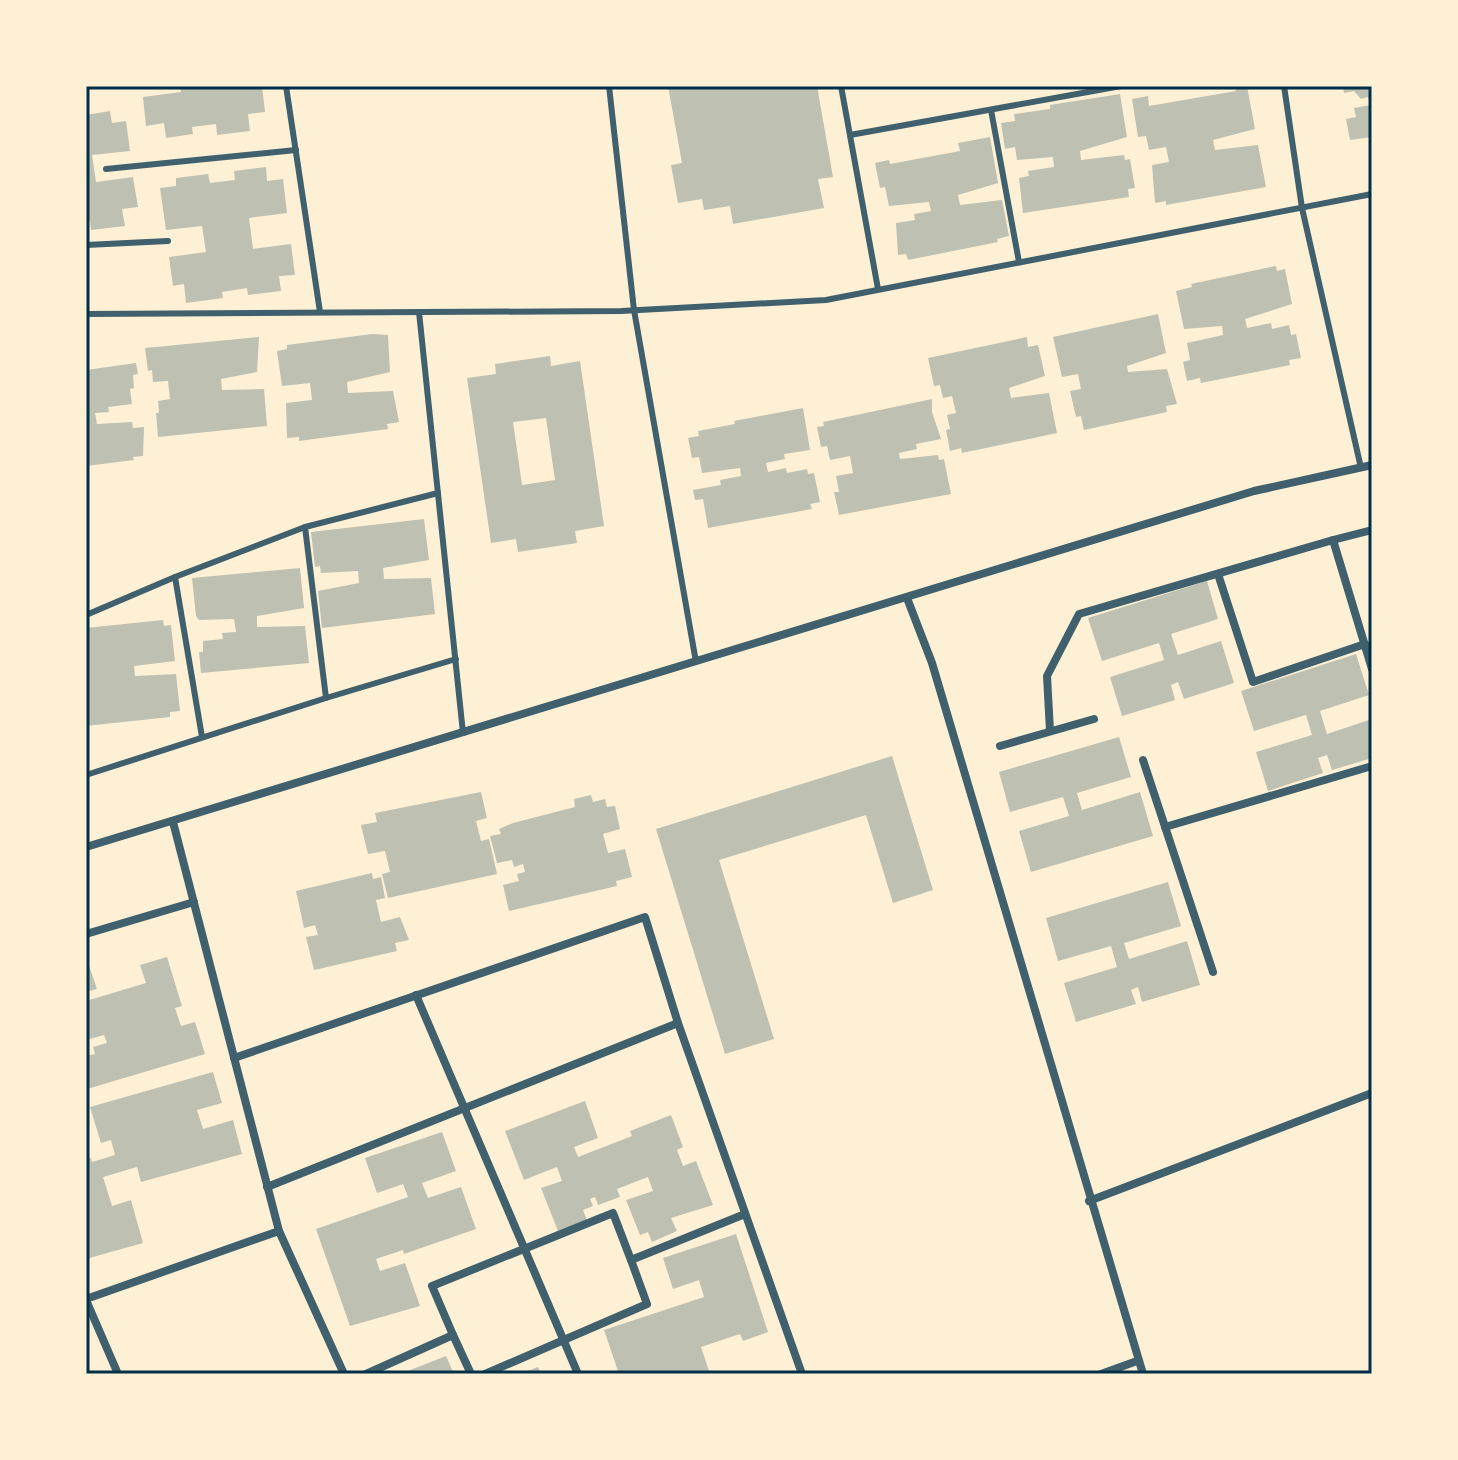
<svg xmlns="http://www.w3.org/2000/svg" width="1458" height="1460" font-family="'Sofia Sans Condensed',sans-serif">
	<rect width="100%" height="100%" fill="#fdf0d5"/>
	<g fill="#bec0b2" fill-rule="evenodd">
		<path d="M180 86H262L265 112 248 114 250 131 217 135 216 124 192 127 193 134 166 138 164 123 146 126 143 97 181 92Z"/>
		<path d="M668 86H817L833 177 818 179 824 208 733 224 730 206 704 210 702 199 678 203 671 165 682 163Z"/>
		<path d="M1235 86H1247L1255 129 1213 140 1215 150 1258 145 1266 187 1166 205V201L1155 203 1152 165 1169 162 1166 147 1149 150 1146 136 1138 137 1132 99 1148 96 1149 106 1236 91Z"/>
		<path d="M1343 86H1372V137L1350 140 1346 119 1356 117 1354 108 1370 105 1368 97 1361 99 1354 91 1344 93Z"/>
		<path d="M1120 94 1127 137 1080 151 1081 160 1124 155 1125 160 1130 159 1135 188 1128 189 1129 197 1023 213 1019 178 1029 176 1028 171 1054 167 1053 157 1017 160 1015 147 1005 149 1001 123 1015 121 1014 114 1050 109V105Z"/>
		<path d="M110 111 112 123 126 121 130 151 92 155 96 182 133 177 138 207 122 209 125 226 91 230 90 221H86V115Z"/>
		<path d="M990 137 998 183 958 195 960 205 1002 200 1009 236 997 239 998 242 908 260 906 254 898 255 896 223 915 220 914 214 931 211 929 202 889 206 885 187 880 188 875 163 889 160 890 164 960 151 958 143Z"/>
		<path d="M266 167 267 181 283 179 287 213 249 218 253 249 291 244 295 275 279 276 281 291 248 295 247 288 222 292 223 298 186 303 184 284 173 286 169 257 206 252 202 226 166 230 160 188 176 186V178L208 174 210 183 235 180 234 171Z"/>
		<path d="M1276 266 1277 271 1285 269 1292 304 1245 319 1247 328 1271 323 1272 329 1289 325 1291 335 1296 334 1301 358 1289 360 1290 365 1201 383 1200 378 1187 381 1183 362 1190 360 1187 343 1223 335 1222 326 1184 329 1176 291 1192 287 1191 284Z"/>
		<path d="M1158 314 1166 353 1127 366 1128 372 1167 369 1177 404 1166 406 1167 412 1084 430 1081 416 1076 417 1070 391 1081 389 1078 374 1062 377 1053 337Z"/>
		<path d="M372 334 388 335 390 372 347 382 348 393 393 391 399 422 387 424 388 429 299 441V437L287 438 286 403 312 400 310 383 282 386 277 351 287 349V345Z"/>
		<path d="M259 337 257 372 221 379 222 390 264 389 267 426 158 437 156 413H159L158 401 170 399 168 381 153 382 152 370 148 371 145 348Z"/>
		<path d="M1027 337 1028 347 1038 345 1045 376 1009 388 1011 398 1049 393 1057 433 962 453 961 448 950 451 946 430 950 429 947 415 956 413 952 396 943 398 940 385 934 386 928 358Z"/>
		<path d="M550 356 551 366 580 361 604 526 575 531 577 543 518 552 516 539 491 543 467 378 496 374 495 364ZM546 418 555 480 522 485 513 422Z"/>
		<path d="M136 363 138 374 133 375 134 388 130 389 132 404 108 407 109 412 95 413 97 424 132 422 133 428 144 427 143 456 133 457 134 460 86 466V370Z"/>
		<path d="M932 399V412L941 439 916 444 917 449 899 453 900 459 938 455 939 460 944 459 951 494 839 515 834 492H839L836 476 853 473 850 456 830 460 827 446 821 447 817 427 824 426 823 422Z"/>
		<path d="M803 408 810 450 784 454 785 459 766 463 768 472 786 468 787 473 807 469 808 474 814 473 820 502 810 504 812 509 708 528 703 499 695 500 693 490 721 485 720 480 741 476 740 468 702 473 699 457 692 458 688 438 699 436 698 431 735 424 734 421Z"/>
		<path d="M424 519 429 560 383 568 384 579 431 578 435 614 322 628 318 591 359 583 358 571 321 573 320 566 315 567 311 532Z"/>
		<path d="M300 568 304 608 257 616V627L305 626 309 663 201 673 199 652H203V641L223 639 222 633 236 632 234 619 199 620 196 616 192 578Z"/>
		<path d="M1207 581 1218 619 1171 634 1178 655 1221 641 1234 683 1184 699 1178 682 1171 685 1175 700 1122 716 1110 677 1164 660 1159 643 1102 661 1088 618Z"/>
		<path d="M163 620 164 626 171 625 175 661 134 666 135 676 176 674 180 711 170 712V717L86 726V628Z"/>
		<path d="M1356 654 1369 695 1320 711 1327 734 1372 719V758L1332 770 1327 755 1318 758 1323 773 1268 791 1256 752 1312 735 1306 715 1254 731 1241 691Z"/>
		<path d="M1119 737 1131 777 1077 793 1082 810 1140 792 1153 836 1031 872 1019 831 1069 816 1063 797 1010 812 999 772Z"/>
		<path d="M892 756 933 890 893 903 866 815 719 860 774 1039 725 1054 656 829Z"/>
		<path d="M481 792 487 818 476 821 481 841 489 839 497 874 388 898 382 874 390 872 385 851 368 854 361 825 377 822 375 813Z"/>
		<path d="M591 795 593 802 605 799 607 807 615 806 620 829 603 834 608 853 625 849 632 877 616 881 617 886 509 911 503 885 519 881 517 874 525 872 523 864 514 867 512 860 497 863 490 836 501 834 499 829 513 823 575 807 574 799Z"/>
		<path d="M372 873 373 879 381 877 385 898 376 900 381 922 400 917 409 940 395 943 397 951 314 970 306 937 318 935 315 925 304 928 296 891Z"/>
		<path d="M1168 882 1181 926 1124 943 1129 959 1187 941 1200 985 1142 1002 1138 987 1131 990 1136 1004 1076 1022 1064 983 1117 967 1111 946 1058 961 1046 918Z"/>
		<path d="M86 957 97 989 86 992Z"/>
		<path d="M167 957 182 1006 175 1008 181 1026 195 1022 205 1054 87 1089 86 1056 95 1054 93 1047 107 1043 104 1035 90 1039 86 1033V1001L146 983 140 965Z"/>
		<path d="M213 1072 222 1103 197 1110 203 1129 233 1120 242 1154 141 1182 137 1167 103 1177 112 1206 131 1200 143 1243 86 1259V1159L91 1158 92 1162 115 1155 111 1140 101 1143 90 1107Z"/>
		<path d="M585 1101 598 1138 574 1147 578 1157 632 1136 630 1131 671 1115 683 1147 677 1150 683 1166 696 1161 713 1205 671 1218 677 1231 652 1242 648 1232 640 1235 626 1200 653 1191 648 1177 617 1189 620 1197 598 1205 595 1197 590 1199 593 1206 583 1210 587 1220 558 1231 541 1188 562 1181 557 1167 524 1180 505 1131Z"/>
		<path d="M442 1132 456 1171 422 1183 428 1198 461 1187 476 1229 404 1254 403 1250 376 1259 380 1271 405 1263 420 1306 350 1326 316 1229 408 1197 403 1184 377 1193 365 1158Z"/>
		<path d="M736 1234 768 1332 743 1341 740 1334 701 1347 710 1374H619L604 1330 704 1297 699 1280 673 1289 663 1258Z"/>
		<path d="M446 1356 454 1374H400Z"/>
		<path d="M538 1367 541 1374H520Z"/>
	</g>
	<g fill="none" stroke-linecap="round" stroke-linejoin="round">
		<g stroke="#3f606c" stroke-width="6">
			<path d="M286 86 320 312"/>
			<path d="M609 86 634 310 696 662"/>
			<path d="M841 86 878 289"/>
			<path d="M1284 86 1302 208 1361 468"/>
			<path d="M991 110 1019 262"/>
			<path d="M850 135 1121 86"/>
			<path d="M106 169 296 150"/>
			<path d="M86 245 168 241"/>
			<path d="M419 312 463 733"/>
			<path d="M86 314 621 311 826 300 1372 194"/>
			<path d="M438 493 305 527 326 698 456 659"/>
			<path d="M175 577 305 527"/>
			<path d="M86 615 175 577 202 737"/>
			<path d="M86 775 326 698"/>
		</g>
		<g stroke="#3f606c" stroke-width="8">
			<path d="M1372 530 1333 540 1372 669"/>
			<path d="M1218 574 1253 682 1365 644"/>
			<path d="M907 598 932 663 1143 1374"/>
			<path d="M1050 731 1047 676 1079 614 1333 540"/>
			<path d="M1000 746 1094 719"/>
			<path d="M1143 760 1213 972"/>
			<path d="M173 822 279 1231 344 1374"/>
			<path d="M1165 827 1372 766"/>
			<path d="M86 847 1254 491 1372 465"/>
			<path d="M86 934 194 902"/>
			<path d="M416 995 578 1374"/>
			<path d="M234 1058 645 917 678 1023 802 1374"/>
			<path d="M267 1187 678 1023"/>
			<path d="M1089 1201 1372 1093"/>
			<path d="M86 1299 279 1231"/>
			<path d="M86 1300 118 1374"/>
			<path d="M453 1335 432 1286 613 1213 631 1260"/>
			<path d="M366 1374 453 1335 471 1374"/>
			<path d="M485 1374 647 1304 631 1260 745 1214"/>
			<path d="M1101 1374 1137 1361"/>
		</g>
	</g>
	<rect width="1458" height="1460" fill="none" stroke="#fdf0d5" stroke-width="176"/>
	<rect x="88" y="88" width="1282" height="1284" fill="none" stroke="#003049" stroke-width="3"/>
</svg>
